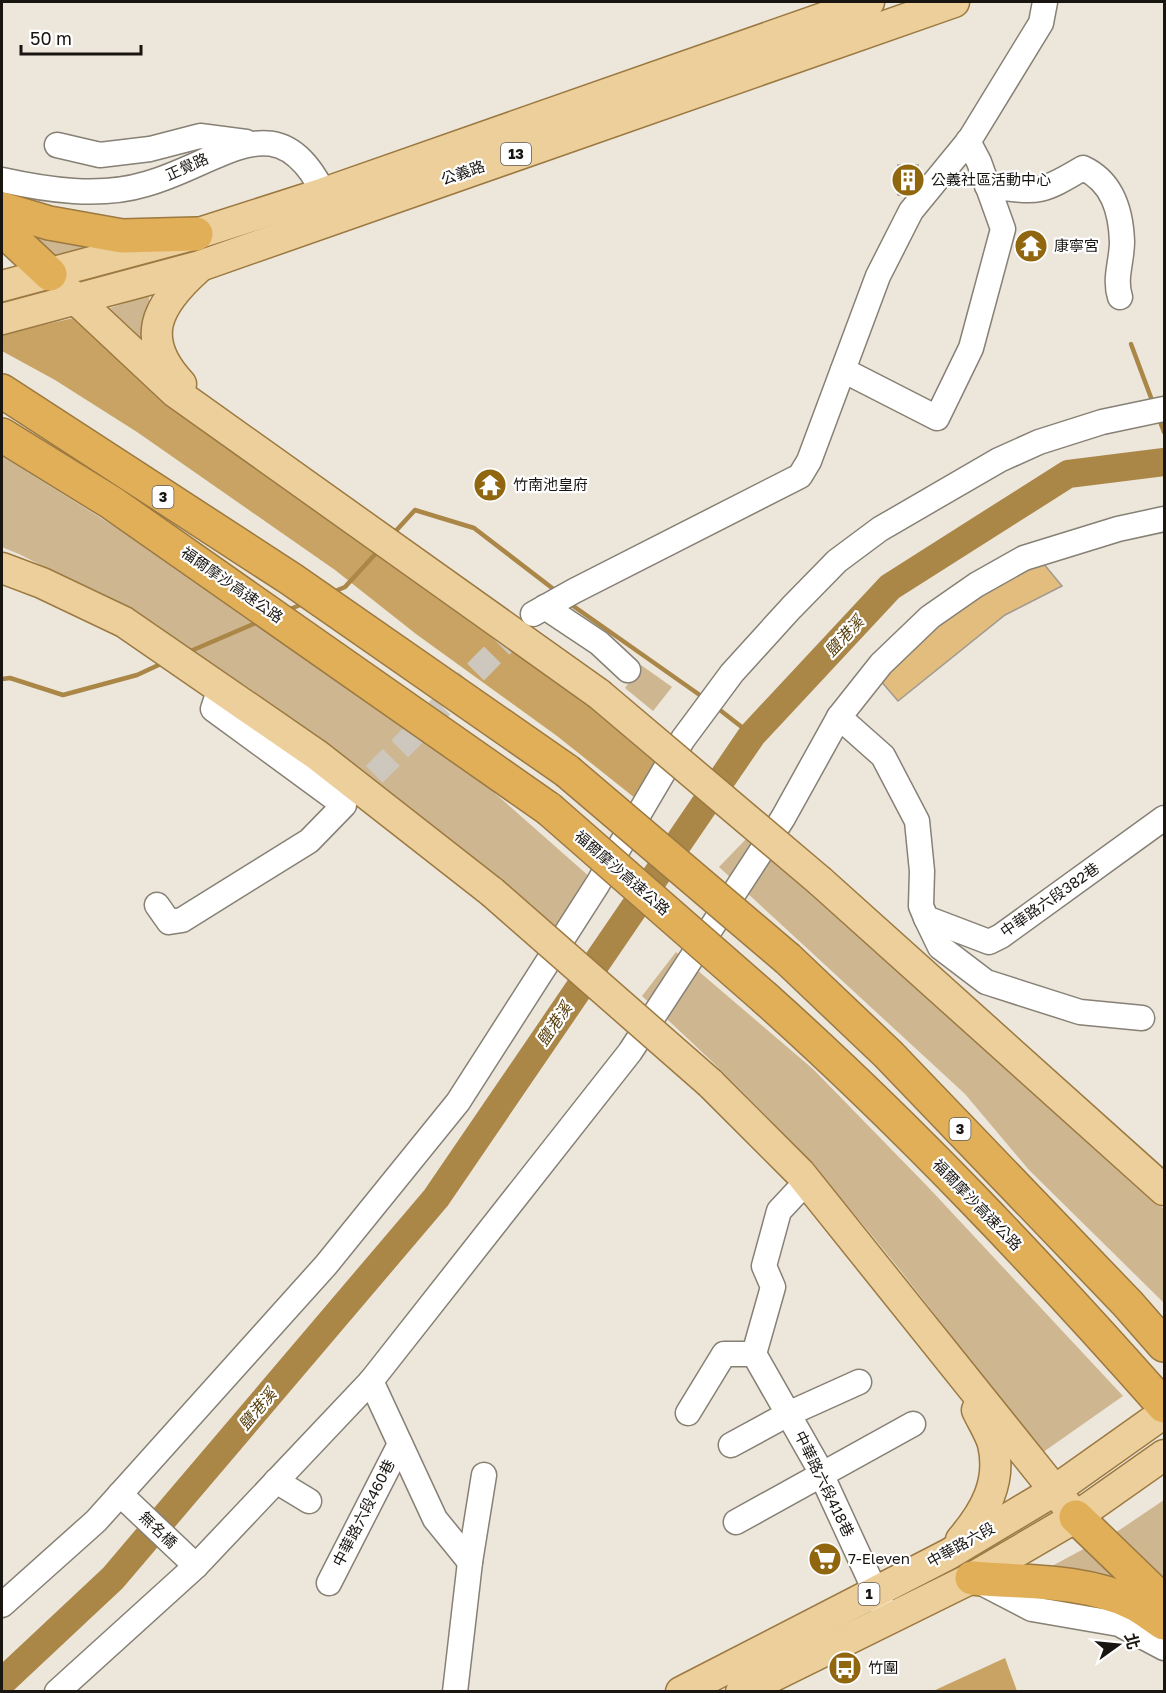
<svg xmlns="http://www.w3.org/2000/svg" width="1166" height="1693" font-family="'Golos Text','Noto Sans TC',sans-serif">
	<rect width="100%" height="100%" fill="#ede6db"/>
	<g fill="#ceb690">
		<path d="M8 221 104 243 55 259Z"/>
		<path d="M149 295 152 357 101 311Z"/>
		<path d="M2 456 208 585 481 781 591 878 555 928 360 770 249 688 105 598 21 555 2 547Z"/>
		<path d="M641 665 672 687 653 711 625 688Z"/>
		<path d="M748 837 1031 1085 1137 1187 1164 1209V1303L1029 1170 965 1094 719 867Z"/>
		<path d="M676 952 813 1069 929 1188 1123 1396 1039 1455C960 1345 877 1235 785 1136 740 1087 691 1041 642 996Z"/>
		<path d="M1164 1500V1584L1115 1533Z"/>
		<path d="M1091 1545 1156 1610 1039 1573Z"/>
	</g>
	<g fill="#c8a364">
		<path d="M78 317 534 661 659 763 635 798 557 736 416 634 335 570 137 432 55 380 2 351V334Z"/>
		<path d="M1005 1658 1017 1691H933Z"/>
	</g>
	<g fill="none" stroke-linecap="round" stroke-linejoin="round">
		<g stroke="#aa8647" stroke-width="4.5">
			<path d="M1131 344 1153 403"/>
			<path d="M1158 416 1164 432"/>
			<path d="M393 534 415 510 474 528 556 591"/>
			<path d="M333 592 345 587 379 550"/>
			<path d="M569 603 704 698"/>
			<path d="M288 610 305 603"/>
			<path d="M186 653 258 622"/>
			<path d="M2 679 10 678 63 695 137 675 165 662"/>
			<path d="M716 707 752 735"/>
		</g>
		<path stroke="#aa8647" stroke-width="28" d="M2 1682 113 1578 436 1198 752 735 890 587 1068 474 1164 462"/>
	</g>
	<g fill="#e3bd7d" stroke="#a0998f" stroke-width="1.5">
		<rect x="898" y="165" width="20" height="30"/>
		<path d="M1043 563 1062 586 1005 615 898 701 880 680 930 630 970 601 1009 578Z"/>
	</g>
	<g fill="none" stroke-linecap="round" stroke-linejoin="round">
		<path stroke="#cdc7bd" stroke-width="24" stroke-dasharray="24 12" stroke-linecap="butt" d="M349 800 525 622"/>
		<defs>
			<g id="minor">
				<path d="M57 145 100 155 150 149 200 136 246 142"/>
				<path d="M2 180C47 190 100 198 146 184 225 162 282 93 330 207"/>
				<path d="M987 186C1039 192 1038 195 1083 168 1113 182 1121 211 1122 242 1122 261 1114 278 1120 297"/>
				<path d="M843 370 937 418 971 348 1003 229 979 162 968 141"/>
				<path d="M545 607 599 643 628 670"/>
				<path d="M533 614 574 591 800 476 809 461 878 276 911 211 970 139 1041 23 1045 2"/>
				<path d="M839 717 883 756 917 821 922 871 921 906 926 918 989 942 1001 936 1164 818"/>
				<path d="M157 905 169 922 182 920 309 841 344 805 213 709 220 688"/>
				<path d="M926 918 940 947 986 982 1080 1012 1142 1018"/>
				<path d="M754 1354 816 1463 883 1608"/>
				<path d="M754 1354 773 1287 764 1266 779 1211 807 1181"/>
				<path d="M371 1381 435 1519 470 1562"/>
				<path d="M688 1413 724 1354H754"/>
				<path d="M731 1445 788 1414 859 1382"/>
				<path d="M276 1481 309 1501"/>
				<path d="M120 1494 196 1566"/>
				<path d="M736 1522 913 1424"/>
				<path d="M980 1582 1032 1609 1119 1624 1164 1648"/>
				<path d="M329 1583 400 1444"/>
				<path d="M2 1605 96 1521 326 1265 458 1102 597 885 683 739 732 673 791 608 837 561 880 529 999 460 1039 442 1102 422 1164 409"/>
				<path d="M57 1692 196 1566 371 1381 630 1052 783 818 839 717 881 664 930 617 976 585 1024 558 1118 529 1164 519"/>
				<path d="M455 1692 470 1562 484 1475"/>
			</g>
			<g id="major">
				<path d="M2 286 196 234 324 193 869 2"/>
				<path d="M65 289 175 392 599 694"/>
				<path d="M2 319 200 266 954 2"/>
				<path d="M181 384C139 339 156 306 197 269"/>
				<path d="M2 568 42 583 124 622 317 755 492 892"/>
				<path d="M820 881 1164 1190"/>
				<path d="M710 1083 800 1173 1076 1517"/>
				<path d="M961 1540C985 1512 1002 1482 993 1444 990 1433 982 1421 977 1410"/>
				<path d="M681 1692 949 1554 1054 1491 1164 1413"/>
				<path d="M741 1692 972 1578 1076 1517 1164 1455"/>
			</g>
			<g id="highway">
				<path d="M2 209 49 223 122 236 196 234"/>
				<path d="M2 229 50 274"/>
				<path d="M2 391 291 579 567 771"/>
				<path d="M2 435 112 503 549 809"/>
				<path d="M788 959 888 1054 1128 1304 1164 1345"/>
				<path d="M765 998C907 1125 1038 1264 1164 1406"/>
				<path d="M1076 1517 1164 1602"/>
				<path d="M972 1578C1027 1583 1082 1579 1133 1603 1144 1608 1154 1617 1164 1623"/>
			</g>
		</defs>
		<use href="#minor" stroke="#868075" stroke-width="27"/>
		<use href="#major" stroke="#9b7940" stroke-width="33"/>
		<use href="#highway" stroke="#9b7940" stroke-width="36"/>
		<use href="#minor" stroke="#fff" stroke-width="24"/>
		<use href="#major" stroke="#edcf9b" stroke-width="30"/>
		<use href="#highway" stroke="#e1af58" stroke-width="33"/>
		<defs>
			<g id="major-bridge">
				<path d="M599 694 820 881"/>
				<path d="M492 892 710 1083"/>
			</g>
			<g id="highway-bridge">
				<path d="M567 771 788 959"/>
				<path d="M549 809 765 998"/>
			</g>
		</defs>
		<use href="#major-bridge" stroke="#9b7940" stroke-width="33" stroke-linecap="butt"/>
		<use href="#highway-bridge" stroke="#9b7940" stroke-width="36" stroke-linecap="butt"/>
		<use href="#major-bridge" stroke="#edcf9b" stroke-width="30"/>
		<use href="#highway-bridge" stroke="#e1af58" stroke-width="33"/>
	</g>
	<defs>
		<symbol id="building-disc" viewBox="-11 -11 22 22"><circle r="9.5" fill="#90670f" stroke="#fff"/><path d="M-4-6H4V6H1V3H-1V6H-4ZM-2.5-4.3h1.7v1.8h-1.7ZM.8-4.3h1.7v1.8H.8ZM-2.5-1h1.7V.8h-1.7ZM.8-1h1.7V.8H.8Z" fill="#fff"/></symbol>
		<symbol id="temple-disc" viewBox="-11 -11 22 22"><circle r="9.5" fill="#90670f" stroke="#fff"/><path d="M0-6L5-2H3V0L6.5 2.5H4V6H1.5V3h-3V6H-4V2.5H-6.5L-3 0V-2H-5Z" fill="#fff"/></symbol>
		<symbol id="supermarket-disc" viewBox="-11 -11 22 22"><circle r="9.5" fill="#90670f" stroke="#fff"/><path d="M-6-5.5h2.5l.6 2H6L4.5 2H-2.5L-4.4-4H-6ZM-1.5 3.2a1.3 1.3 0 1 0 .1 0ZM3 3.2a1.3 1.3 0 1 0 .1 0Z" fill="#fff"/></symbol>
		<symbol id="bus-disc" viewBox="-11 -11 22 22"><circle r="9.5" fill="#90670f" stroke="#fff"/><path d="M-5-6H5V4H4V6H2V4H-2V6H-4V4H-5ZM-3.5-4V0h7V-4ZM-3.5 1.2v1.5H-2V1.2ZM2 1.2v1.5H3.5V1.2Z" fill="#fff"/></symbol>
	</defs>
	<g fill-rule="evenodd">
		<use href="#building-disc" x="889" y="161" width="38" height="38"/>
		<use href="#temple-disc" x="1012" y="227" width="38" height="38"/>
		<use href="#temple-disc" x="471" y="466" width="38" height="38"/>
		<use href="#supermarket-disc" x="806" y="1540" width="38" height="38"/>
		<use href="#bus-disc" x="826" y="1649" width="38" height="38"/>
	</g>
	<g text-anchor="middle" stroke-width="4.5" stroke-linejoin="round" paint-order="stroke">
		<g fill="#fff" stroke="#5e5c59" stroke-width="1.5">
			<rect x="501" y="143" width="30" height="22" rx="4.5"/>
			<rect x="152.5" y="486" width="21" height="22" rx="4.5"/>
			<rect x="949.5" y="1118" width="21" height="22" rx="4.5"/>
			<rect x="858.5" y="1583" width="21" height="22" rx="4.5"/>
		</g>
		<g font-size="14" font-weight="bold" fill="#191612">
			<text x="516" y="159">13</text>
			<text x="163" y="502">3</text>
			<text x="960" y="1134">3</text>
			<text x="869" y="1599">1</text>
		</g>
		<g font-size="15" fill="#191612" stroke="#fff">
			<text transform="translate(187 167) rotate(-24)" y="5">正覺路</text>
			<text transform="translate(463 173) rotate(-19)" y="5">公義路</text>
			<text transform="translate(232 585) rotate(35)" y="5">福爾摩沙高速公路</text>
			<text transform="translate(622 873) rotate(41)" y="5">福爾摩沙高速公路</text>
			<text transform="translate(1050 900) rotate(-35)" y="5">中華路六段382巷</text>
			<text transform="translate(977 1205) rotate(46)" y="5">福爾摩沙高速公路</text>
			<text transform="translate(824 1484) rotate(64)" y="5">中華路六段418巷</text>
			<text transform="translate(364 1513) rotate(-63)" y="5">中華路六段460巷</text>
			<text transform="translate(158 1530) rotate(44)" y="5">無名橋</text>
			<text transform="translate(961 1545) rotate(-29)" y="5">中華路六段</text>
		</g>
		<g font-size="15" fill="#191612" stroke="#fff" text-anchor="start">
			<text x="931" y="185">公義社區活動中心</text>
			<text x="1054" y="251">康寧宮</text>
			<text x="513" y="490">竹南池皇府</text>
			<text x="848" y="1564">7-Eleven</text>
			<text x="868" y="1673">竹圍</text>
		</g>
		<g font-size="16" font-style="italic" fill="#583f0b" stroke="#fff">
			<text transform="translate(844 636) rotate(-47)" y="6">鹽港溪</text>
			<text transform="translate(554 1024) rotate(-56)" y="6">鹽港溪</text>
			<text transform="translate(257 1409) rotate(-50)" y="6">鹽港溪</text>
		</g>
	</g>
	<rect width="1166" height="1693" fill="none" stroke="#191612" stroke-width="6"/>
	<g transform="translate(1118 1645) rotate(75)" stroke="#ffffff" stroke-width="4.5" paint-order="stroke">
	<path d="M0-4.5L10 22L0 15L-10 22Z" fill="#191612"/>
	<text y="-9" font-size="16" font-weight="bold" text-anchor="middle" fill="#191612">北</text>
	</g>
	<path d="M21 45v9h120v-9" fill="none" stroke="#191612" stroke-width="3"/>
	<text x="30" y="45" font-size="18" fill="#191612" stroke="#ffffff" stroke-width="4.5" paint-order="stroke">50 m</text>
</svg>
